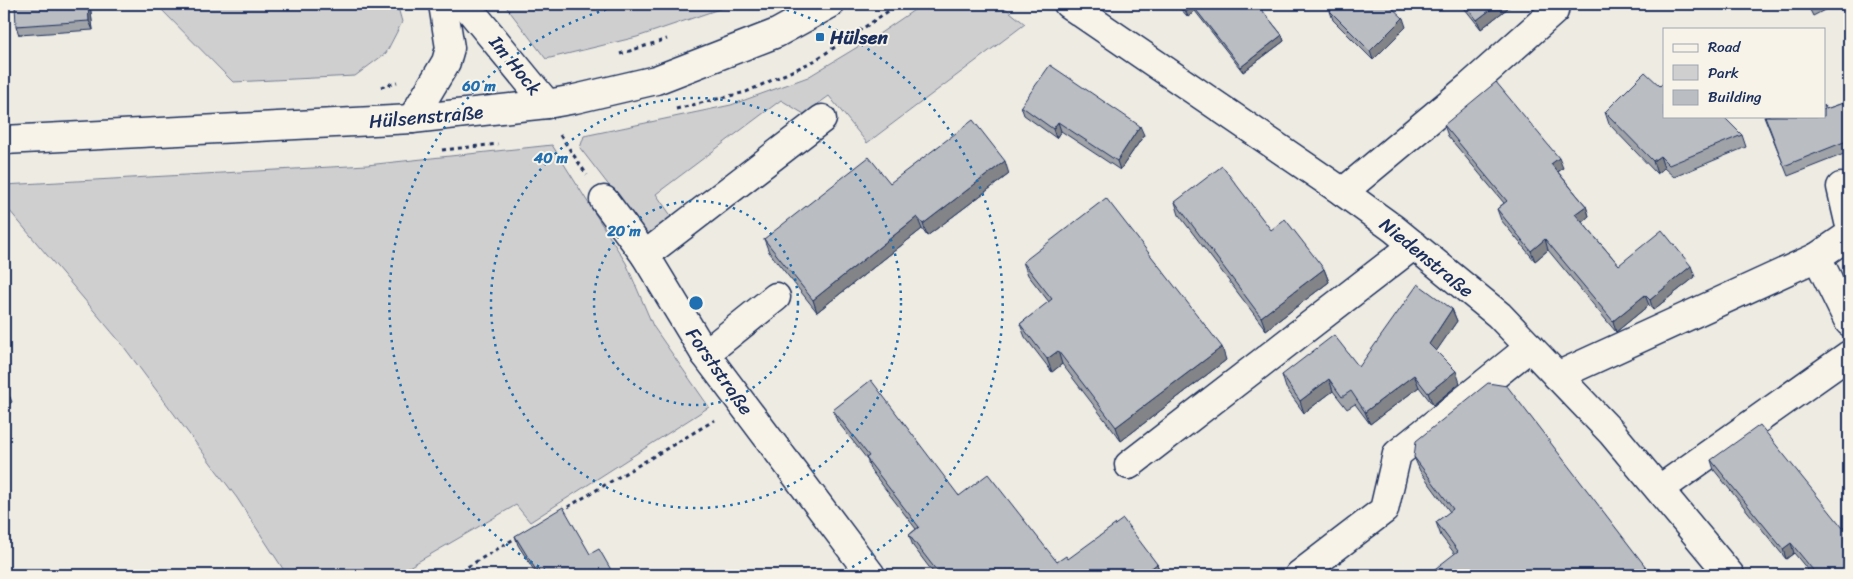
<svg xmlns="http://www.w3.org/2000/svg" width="1853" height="579" font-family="Sriracha,sans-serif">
	<rect width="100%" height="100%" fill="#eeebe2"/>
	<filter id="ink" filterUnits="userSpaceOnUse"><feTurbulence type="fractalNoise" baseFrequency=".02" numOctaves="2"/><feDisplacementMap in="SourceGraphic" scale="10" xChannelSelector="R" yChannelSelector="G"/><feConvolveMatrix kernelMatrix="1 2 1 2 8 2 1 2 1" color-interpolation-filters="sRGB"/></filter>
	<g filter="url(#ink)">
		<g fill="#cfcfcf" stroke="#757f96">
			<path d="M156 4H397L402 22 386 53 355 76 233 82Z"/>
			<path d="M504 4H734L637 37 546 59Z"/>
			<path d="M923 4H1000L1025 24 867 143 829 96 804 114 781 100 656 194 674 220 651 240 580 148 584 136 731 105 808 77 879 34Z"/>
			<path d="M552 145 626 263 653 326 709 407 530 522 516 505 395 575H287L237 498 121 343 4 204V185L367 165Z"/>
		</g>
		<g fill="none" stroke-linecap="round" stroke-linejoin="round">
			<defs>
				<g id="minor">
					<path d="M465 4 547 104"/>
					<path d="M1068 4 1343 192 1394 229 1499 315 1612 433 1730 575"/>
					<path d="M412 119 446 62 450 48 443 4"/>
					<path d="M1841 187 1849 222"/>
					<path d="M1343 192 1469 87 1554 11 1555 4"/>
					<path d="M604 200 645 255 705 354 871 575"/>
					<path d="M645 255 822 119"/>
					<path d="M1817 257 1849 322"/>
					<path d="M705 354 776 297"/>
					<path d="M1557 376 1817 257 1849 235"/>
					<path d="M1129 465 1414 245"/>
					<path d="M1660 489 1849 355"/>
					<path d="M1299 575 1384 510 1397 454 1530 347"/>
				</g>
				<path id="major" d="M4 140 412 119 547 104 575 99 656 80 777 33 830 4"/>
			</defs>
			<use href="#minor" stroke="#1b2f5e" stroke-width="31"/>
			<use href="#major" stroke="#1b2f5e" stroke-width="31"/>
			<g stroke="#1b2f5e" stroke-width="3" stroke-dasharray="4 4" stroke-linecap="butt">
				<path d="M620 54 667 39"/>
				<path d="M381 87 397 82"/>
				<path d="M676 109 746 92 814 61 899 4"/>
				<path d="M560 135 587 175"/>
				<path d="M442 150 498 144"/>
				<path d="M561 511 715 420"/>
				<path d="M454 575 519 536"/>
			</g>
			<use href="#minor" stroke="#f7f3e8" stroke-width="28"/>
			<use href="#major" stroke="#f7f3e8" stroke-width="28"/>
		</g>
		<g fill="#a0a3a7" stroke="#1b2f5e">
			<path d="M90 4 93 30 19 35 16 26Z"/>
			<path d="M1176 4H1257L1282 35 1284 41 1243 72 1195 11 1188 17Z"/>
			<path d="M1461 4H1513L1481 29Z"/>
			<path d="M1807 4H1836L1813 16Z"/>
			<path d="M1330 11 1406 27 1373 60 1333 20Z"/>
			<path d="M1660 86 1742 135 1746 147 1674 177 1664 168 1657 174 1609 124 1605 112Z"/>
			<path d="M1849 101V152L1788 176 1764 116 1826 109Z"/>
			<path d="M1021 106 1144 135 1120 170 1061 131 1056 138 1024 115Z"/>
			<path d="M1444 125 1563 168 1558 172 1586 206 1589 216 1582 222 1619 265 1695 277 1653 310 1649 305 1616 332 1548 250 1535 261 1501 220 1497 209 1504 203 1448 136Z"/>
			<path d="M1009 174 927 236 922 229 817 312 769 252 764 239 890 183Z"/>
			<path d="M1175 202 1271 230 1324 269 1329 282 1266 330 1179 215Z"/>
			<path d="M1023 262 1226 360 1121 441 1062 364 1052 372 1025 337 1020 324 1049 302 1028 275Z"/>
			<path d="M1452 309 1457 321 1436 351 1460 383 1433 405 1419 387 1370 424 1355 404 1347 409 1333 391 1304 413 1286 388 1282 375 1359 367Z"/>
			<path d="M833 410 1057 562 1068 559 1157 564 1161 575H935L913 546 909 535 916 529 870 469 867 459 837 421Z"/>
			<path d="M1414 457 1652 575 1455 554 1441 536 1436 522 1450 512 1420 471Z"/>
			<path d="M1711 460 1843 528 1849 575H1812L1794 553 1786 559 1714 470Z"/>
			<path d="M515 536 590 554 614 575H537L518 545Z"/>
		</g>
		<g fill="#828488" stroke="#1b2f5e">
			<path d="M88 4H90L93 30 89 21Z"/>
			<path d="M1498 4H1513L1481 29 1477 20Z"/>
			<path d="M1193 6 1195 11 1188 17 1186 12Z"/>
			<path d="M1403 18 1406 27 1373 60 1370 51Z"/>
			<path d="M1282 35 1284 41 1243 72 1241 67Z"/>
			<path d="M1058 122 1061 131 1056 138 1053 129Z"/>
			<path d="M1140 126 1144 135 1120 170 1117 161Z"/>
			<path d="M1660 156 1664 168 1657 174 1653 161Z"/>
			<path d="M1559 158 1563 168 1555 174 1551 164Z"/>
			<path d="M1005 161 1009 174 927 236 923 224Z"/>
			<path d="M1586 206 1589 216 1579 225 1575 214Z"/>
			<path d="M917 217 922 229 817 312 813 300Z"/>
			<path d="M1545 239 1548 250 1535 261 1531 251Z"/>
			<path d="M1691 266 1695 277 1653 310 1650 300Z"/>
			<path d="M1324 269 1329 282 1266 330 1261 317Z"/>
			<path d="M1645 295 1649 305 1616 332 1613 321Z"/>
			<path d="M1452 309 1457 321 1433 356 1429 344Z"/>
			<path d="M1222 347 1226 360 1121 441 1116 427Z"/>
			<path d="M1058 351 1062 364 1052 372 1047 359Z"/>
			<path d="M1456 371 1460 383 1433 405 1428 393Z"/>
			<path d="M1414 375 1419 387 1370 424 1365 412Z"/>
			<path d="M1329 379 1333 391 1304 413 1300 401Z"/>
			<path d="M10 397 12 402 4 408V402Z"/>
			<path d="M1791 543 1794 553 1786 559 1783 549Z"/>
			<path d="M1157 564 1161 575H1142Z"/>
		</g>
		<g fill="#babdc2" stroke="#1b2f5e">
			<path d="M15 4H88L89 21 16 26Z"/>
			<path d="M1179 4H1257L1282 35 1241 67 1193 6 1186 12Z"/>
			<path d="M1337 4H1388L1403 18 1370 51 1330 11Z"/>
			<path d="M1465 4H1498L1477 20Z"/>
			<path d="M1808 4H1816L1810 7Z"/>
			<path d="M1050 65 1140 126 1117 161 1058 122 1053 129 1021 106Z"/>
			<path d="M1645 72 1660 86 1664 82V116H1723L1742 135 1669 165 1660 156 1653 161 1605 112Z"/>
			<path d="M1496 82 1559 158 1551 164 1586 206 1575 214 1619 265 1662 230 1691 266 1650 300 1645 295 1613 321 1545 239 1531 251 1497 209 1507 201 1444 125Z"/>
			<path d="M1849 101V140L1784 166 1765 116H1824V105L1826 109Z"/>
			<path d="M973 120 1005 161 923 224 917 217 813 300 764 239 869 157 890 183Z"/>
			<path d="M1222 166 1271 230 1285 219 1324 269 1261 317 1175 202Z"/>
			<path d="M1106 198 1222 347 1116 427 1058 351 1047 359 1020 324 1052 299 1023 262Z"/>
			<path d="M1418 284 1452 309 1429 344 1456 371 1428 393 1414 375 1365 412 1351 391 1342 397 1329 379 1300 401 1282 375 1334 335 1359 367Z"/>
			<path d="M871 380 959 496 988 474 1057 562 1066 556 1068 559 1123 519 1157 564 1142 575H940L909 535 919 527 866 458 869 456 833 410Z"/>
			<path d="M1488 383 1507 386 1652 575H1427L1458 551 1436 522 1453 509 1414 457 1416 441Z"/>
			<path d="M4 389 10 397 4 402Z"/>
			<path d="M1760 425 1843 528 1849 526V575H1817L1791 543 1783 549 1711 460Z"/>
			<path d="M563 507 590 554 599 549 614 575H539L515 536Z"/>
		</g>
	</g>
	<g fill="none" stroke="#1f6fb2" stroke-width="2.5" stroke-dasharray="2.5 5">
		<circle cx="696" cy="303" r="102"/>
		<circle cx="696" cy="303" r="205"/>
		<path d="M552 574A307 307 0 0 1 627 4M765 4A307 307 0 0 1 840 574"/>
	</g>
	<rect fill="#1f6fb2" stroke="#f7f3e8" stroke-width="2" x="815" y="32" width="10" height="10" rx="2.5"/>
	<g text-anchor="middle" stroke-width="4" stroke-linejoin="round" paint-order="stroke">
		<g font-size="19" font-weight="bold" fill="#1b2f5e" stroke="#f7f3e8" text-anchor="start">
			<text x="830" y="44">Hülsen</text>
		</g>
		<g font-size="19" fill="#1b2f5e" stroke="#f7f3e8">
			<text transform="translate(516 65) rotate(51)" y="7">Im Hock</text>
			<text transform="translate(426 116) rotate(-5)" y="7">Hülsenstraße</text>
			<text transform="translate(1427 257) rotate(39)" y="7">Niedenstraße</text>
			<text transform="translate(720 371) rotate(55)" y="7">Forststraße</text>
		</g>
	</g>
	<circle cx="696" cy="303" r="8" fill="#1f6fb2" stroke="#f7f3e8" stroke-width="2.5"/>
	<g font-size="15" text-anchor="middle" font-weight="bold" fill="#1f6fb2" stroke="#f7f3e8" stroke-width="4" stroke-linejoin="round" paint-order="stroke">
		<text x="479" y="91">60 m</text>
		<text x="551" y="163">40 m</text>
		<text x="624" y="236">20 m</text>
	</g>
	<rect width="1853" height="579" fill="none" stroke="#f7f3e8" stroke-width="20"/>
	<rect x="10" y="10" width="1833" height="559" fill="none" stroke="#1b2f5e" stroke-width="2" filter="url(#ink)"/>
	<rect x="1663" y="28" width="162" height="90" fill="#f7f3e8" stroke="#9fa5b1"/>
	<rect x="1673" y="44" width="25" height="8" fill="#f7f3e8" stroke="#9fa5b1"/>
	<text x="1708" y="52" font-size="15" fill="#1b2f5e">Road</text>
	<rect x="1673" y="65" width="25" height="15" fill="#cfcfcf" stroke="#9fa5b1"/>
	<text x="1708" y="78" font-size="15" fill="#1b2f5e">Park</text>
	<rect x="1673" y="90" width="25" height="15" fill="#babdc2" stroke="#9fa5b1"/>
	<text x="1708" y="102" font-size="15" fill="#1b2f5e">Building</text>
</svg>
